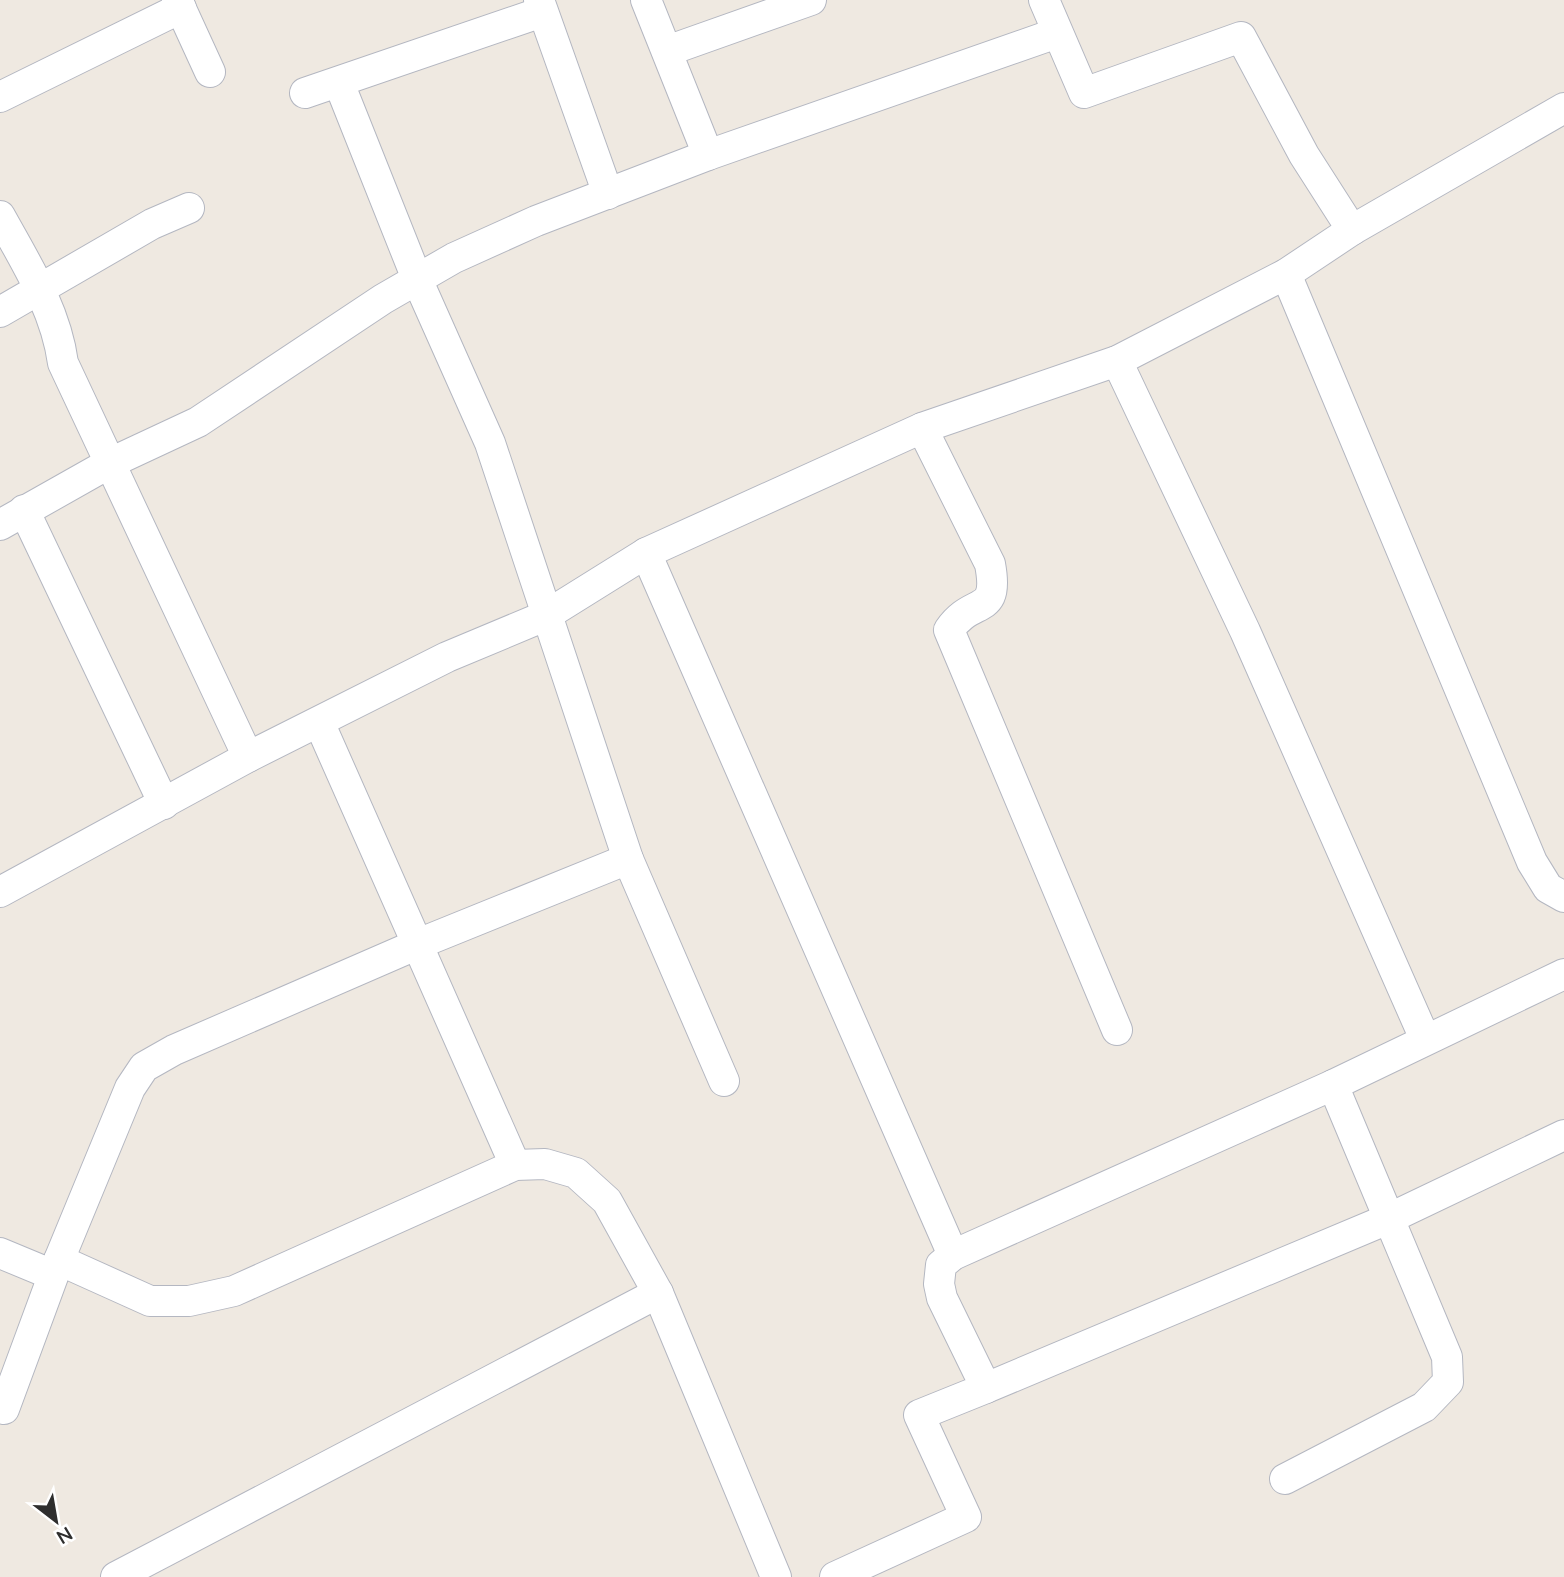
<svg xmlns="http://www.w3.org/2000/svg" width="1564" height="1577" font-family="Mulish,sans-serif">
	<rect width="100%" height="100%" fill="#efe9e1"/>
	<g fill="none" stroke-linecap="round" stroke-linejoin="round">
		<defs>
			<g id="street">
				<path d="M177 0 210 72"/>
				<path d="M539 0 608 194"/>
				<path d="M646 0 708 155"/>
				<path d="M1044 0 1084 93 1241 37 1304 155 1352 230"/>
				<path d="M667 51 811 0"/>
				<path d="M339 83 417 279 490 443 628 859 724 1081"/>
				<path d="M305 93 542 12"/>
				<path d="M0 97 181 8"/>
				<path d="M0 216C26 263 56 310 63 363L248 757"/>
				<path d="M1286 274 1532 862 1548 888 1564 897"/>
				<path d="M0 312 152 224 189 208"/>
				<path d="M1117 361 1245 631 1425 1039"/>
				<path d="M922 428 990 564C1000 618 973 595 949 630L1117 1030"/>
				<path d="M24 510 164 804"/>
				<path d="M0 525 108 464 198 422 383 299 454 258 536 221 708 155 1057 33"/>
				<path d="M646 553 953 1255"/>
				<path d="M319 722 515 1165"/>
				<path d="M0 892 248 757 447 657 545 616 646 553 922 428 1117 361 1286 274 1352 230 1564 108"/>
				<path d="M0 1253 53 1275"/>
				<path d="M59 1260 150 1301H189L234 1291 515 1165 545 1164 576 1173 607 1201 658 1293 776 1577"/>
				<path d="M986 1388 1388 1219 1564 1135"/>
				<path d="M4 1409 59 1260 130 1088 144 1067 174 1050 418 944 628 859"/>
				<path d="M1285 1479 1424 1407 1448 1382 1447 1357 1333 1085 1564 974"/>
				<path d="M116 1577 658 1293"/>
				<path d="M835 1577 966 1517 919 1415 986 1388 942 1298 939 1284 941 1265 953 1255 1333 1085"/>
			</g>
		</defs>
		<use href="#street" stroke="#b4b7c1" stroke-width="32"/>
		<use href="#street" stroke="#fff" stroke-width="30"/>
	</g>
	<g transform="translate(56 1521) rotate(149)" stroke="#ffffff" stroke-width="5" paint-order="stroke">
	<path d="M0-5L12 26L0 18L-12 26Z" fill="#2e2e2e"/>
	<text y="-10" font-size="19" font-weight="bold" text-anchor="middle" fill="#2e2e2e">N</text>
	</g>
</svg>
